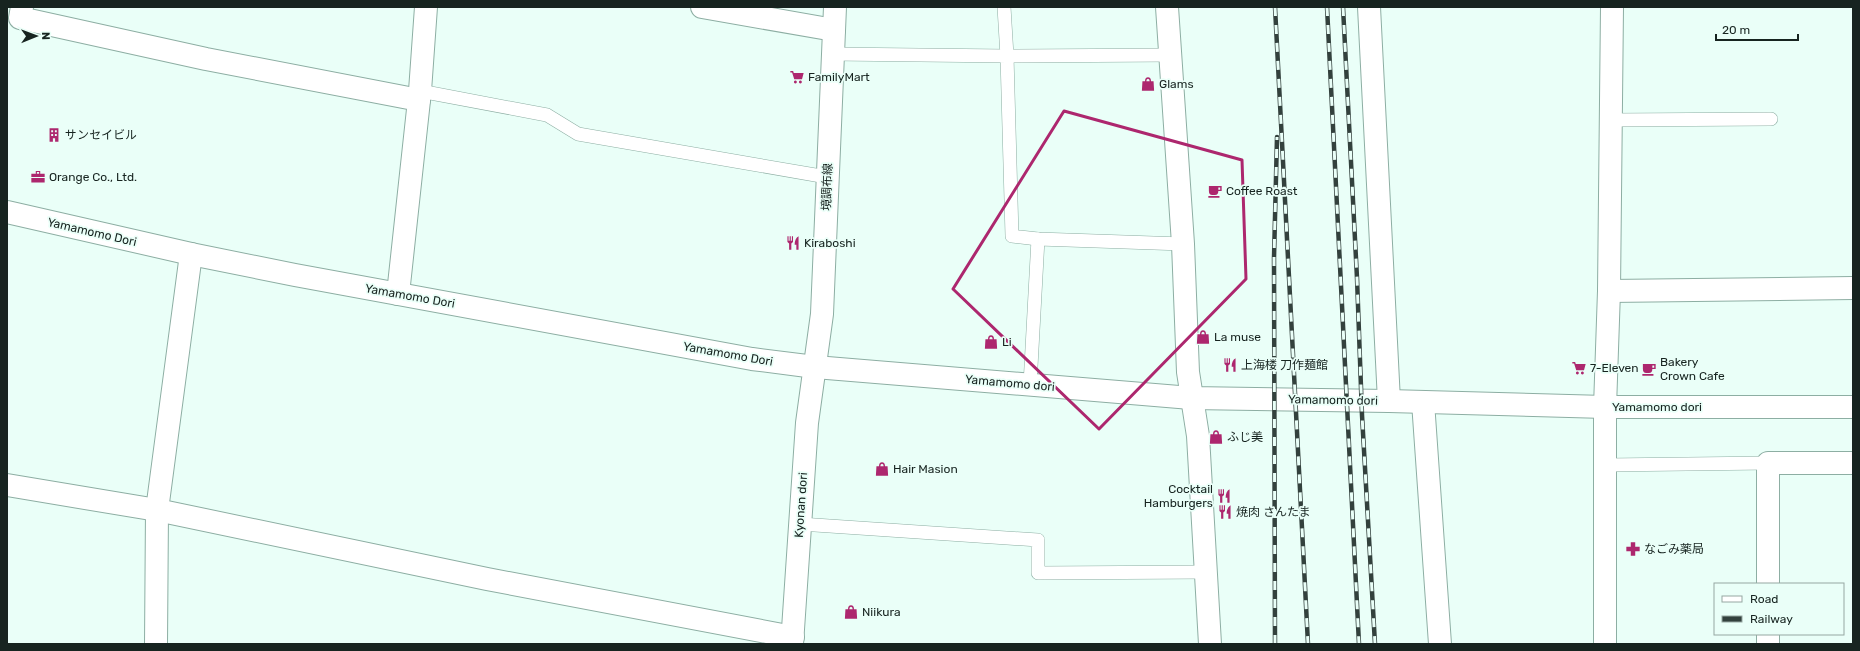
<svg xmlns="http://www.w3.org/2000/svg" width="1860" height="651" font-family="Rubik,'Noto Sans JP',sans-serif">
	<rect width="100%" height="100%" fill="#eafff8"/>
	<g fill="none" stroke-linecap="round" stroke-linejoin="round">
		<defs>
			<g id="lane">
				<path d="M1004 7 1007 56 1171 55"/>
				<path d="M833 54 1007 56 1012 236 1038 239 1183 244"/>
				<path d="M420 91 547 115 578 134 827 177"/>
				<path d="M1611 120 1771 119"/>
				<path d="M1030 385 1038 239"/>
				<path d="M1606 465 1768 463"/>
				<path d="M800 524 1038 540V573L1207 572"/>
			</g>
			<g id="street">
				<path d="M22 7 20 18 206 59 419 100"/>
				<path d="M702 7 834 30"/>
				<path d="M1167 7 1183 244 1188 372 1198 436 1210 644"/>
				<path d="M1369 7 1389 401"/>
				<path d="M1609 291 1853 288"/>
				<path d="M398 294 420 91 426 7"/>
				<path d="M1423 402 1440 644"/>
				<path d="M7 485 157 510 487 579 793 637"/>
				<path d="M1768 584V463H1853"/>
				<path d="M1768 634V644"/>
				<path d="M156 644 157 510 191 254"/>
				<path d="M1605 644V407L1609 291 1612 7"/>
			</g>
			<g id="secondary">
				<path d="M7 212 191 254 295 275 752 359 815 367 1191 398 1389 401 1605 407H1853"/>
				<path d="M792 644 807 423 822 314 835 7"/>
			</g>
		</defs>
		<use href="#lane" stroke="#8daea3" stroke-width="14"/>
		<use href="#street" stroke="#8daea3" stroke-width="24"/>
		<use href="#secondary" stroke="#8daea3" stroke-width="24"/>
		<use href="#lane" stroke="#fff" stroke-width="13"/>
		<use href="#street" stroke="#fff" stroke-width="22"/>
		<use href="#secondary" stroke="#fff" stroke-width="22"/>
		<defs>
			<g id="rail">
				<path d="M1275 7 1308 644"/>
				<path d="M1327 7 1359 644"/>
				<path d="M1343 7 1357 278 1362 415 1375 644"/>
				<path d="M1275 644 1274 258 1277 137"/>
			</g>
		</defs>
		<use href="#rail" stroke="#33413d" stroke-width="4.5"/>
		<use href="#rail" stroke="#eafff8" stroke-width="3" stroke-dasharray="9" stroke-linecap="butt"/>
	</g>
	<path fill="none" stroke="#ad276e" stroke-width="3" stroke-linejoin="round" d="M1064 111 1242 160 1246 279 1099 429 953 289Z"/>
	<defs>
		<symbol id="supermarket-bare" viewBox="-9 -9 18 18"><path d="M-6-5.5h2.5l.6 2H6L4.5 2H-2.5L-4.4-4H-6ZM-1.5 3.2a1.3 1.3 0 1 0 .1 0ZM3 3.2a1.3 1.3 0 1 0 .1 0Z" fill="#ad276e" stroke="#eafff8" stroke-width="2.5" paint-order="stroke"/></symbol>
		<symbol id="shop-bare" viewBox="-9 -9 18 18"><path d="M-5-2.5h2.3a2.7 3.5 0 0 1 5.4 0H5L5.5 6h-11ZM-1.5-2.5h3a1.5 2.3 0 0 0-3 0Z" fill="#ad276e" stroke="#eafff8" stroke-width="2.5" paint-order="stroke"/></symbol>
		<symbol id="building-bare" viewBox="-9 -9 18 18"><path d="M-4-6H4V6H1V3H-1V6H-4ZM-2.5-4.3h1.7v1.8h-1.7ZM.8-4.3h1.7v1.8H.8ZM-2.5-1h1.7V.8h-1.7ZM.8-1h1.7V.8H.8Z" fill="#ad276e" stroke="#eafff8" stroke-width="2.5" paint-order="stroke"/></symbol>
		<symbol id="office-bare" viewBox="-9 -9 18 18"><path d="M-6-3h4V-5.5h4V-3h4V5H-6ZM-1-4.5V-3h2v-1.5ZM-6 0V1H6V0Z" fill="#ad276e" stroke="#eafff8" stroke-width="2.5" paint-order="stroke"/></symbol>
		<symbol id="cafe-bare" viewBox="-9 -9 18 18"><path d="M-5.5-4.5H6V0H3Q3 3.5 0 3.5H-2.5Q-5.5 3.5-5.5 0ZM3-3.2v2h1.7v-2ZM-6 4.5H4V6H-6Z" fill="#ad276e" stroke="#eafff8" stroke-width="2.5" paint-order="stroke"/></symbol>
		<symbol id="restaurant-bare" viewBox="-9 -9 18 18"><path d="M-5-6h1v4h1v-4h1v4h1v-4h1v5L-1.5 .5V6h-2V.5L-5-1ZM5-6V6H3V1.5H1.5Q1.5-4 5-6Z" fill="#ad276e" stroke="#eafff8" stroke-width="2.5" paint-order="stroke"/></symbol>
		<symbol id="pharmacy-bare" viewBox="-9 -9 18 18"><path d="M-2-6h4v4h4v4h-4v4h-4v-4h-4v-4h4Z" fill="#ad276e" stroke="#eafff8" stroke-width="2.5" paint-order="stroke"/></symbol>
	</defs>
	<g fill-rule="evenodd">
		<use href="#supermarket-bare" x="787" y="67" width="20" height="20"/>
		<use href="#shop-bare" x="1138" y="74" width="20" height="20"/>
		<use href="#building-bare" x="44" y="125" width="20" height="20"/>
		<use href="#office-bare" x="28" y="167" width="20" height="20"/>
		<use href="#cafe-bare" x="1205" y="181" width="20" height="20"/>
		<use href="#restaurant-bare" x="783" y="233" width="20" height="20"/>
		<use href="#shop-bare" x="1193" y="327" width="20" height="20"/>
		<use href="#shop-bare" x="981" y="332" width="20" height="20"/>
		<use href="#restaurant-bare" x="1220" y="355" width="20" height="20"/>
		<use href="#supermarket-bare" x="1569" y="358" width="20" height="20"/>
		<use href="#cafe-bare" x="1639" y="359" width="20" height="20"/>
		<use href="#shop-bare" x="1206" y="427" width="20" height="20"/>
		<use href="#shop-bare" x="872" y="459" width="20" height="20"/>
		<use href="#restaurant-bare" x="1214" y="486" width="20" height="20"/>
		<use href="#restaurant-bare" x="1215" y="502" width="20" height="20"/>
		<use href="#pharmacy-bare" x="1623" y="539" width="20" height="20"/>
		<use href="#shop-bare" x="841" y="602" width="20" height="20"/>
	</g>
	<g text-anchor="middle" stroke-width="3.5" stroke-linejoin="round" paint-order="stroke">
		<g font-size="12" fill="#172420" stroke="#eafff8" text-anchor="start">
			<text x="808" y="81">FamilyMart</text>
			<text x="1159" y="88">Glams</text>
			<text x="65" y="139">サンセイビル</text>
			<text x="49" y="181">Orange Co., Ltd.</text>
			<text x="1226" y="195">Coffee Roast</text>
			<text x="804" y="247">Kiraboshi</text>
			<text x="1214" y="341">La muse</text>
			<text x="1002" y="346">Li</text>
			<text x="1660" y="366">Bakery<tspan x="1660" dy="14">Crown Cafe</tspan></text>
			<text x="1241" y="369">上海楼 刀作麺館</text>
			<text x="1590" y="372">7-Eleven</text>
			<text x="1227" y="441">ふじ美</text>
			<text x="893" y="473">Hair Masion</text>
			<text x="1213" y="493" text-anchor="end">Cocktail<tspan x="1213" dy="14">Hamburgers</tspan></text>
			<text x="1236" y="516">焼肉 さんたま</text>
			<text x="1644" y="553">なごみ薬局</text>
			<text x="862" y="616">Niikura</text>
		</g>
		<g font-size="12" fill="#172420" stroke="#eafff8">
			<text transform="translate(827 187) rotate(-88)" y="4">境調布線</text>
			<text transform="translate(92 232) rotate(13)" y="4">Yamamomo Dori</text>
			<text transform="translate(410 296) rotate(10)" y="4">Yamamomo Dori</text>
			<text transform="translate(728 354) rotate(10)" y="4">Yamamomo Dori</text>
			<text transform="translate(1010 383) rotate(5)" y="4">Yamamomo dori</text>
			<text transform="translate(1333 400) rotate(1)" y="4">Yamamomo dori</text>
			<text x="1657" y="411">Yamamomo dori</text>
			<text transform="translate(801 505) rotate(-86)" y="4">Kyonan dori</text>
		</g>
	</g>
	<rect width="1860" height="651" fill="none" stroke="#172420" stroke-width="16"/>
	<rect x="1714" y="583" width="130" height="52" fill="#eafff8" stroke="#96a7a2"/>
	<rect x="1722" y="596" width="20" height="6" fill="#ffffff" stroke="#96a7a2"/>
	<text x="1750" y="603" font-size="12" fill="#172420">Road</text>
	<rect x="1722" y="616" width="20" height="6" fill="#33413d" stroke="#96a7a2"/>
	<text x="1750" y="623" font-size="12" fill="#172420">Railway</text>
	<g transform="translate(36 36) rotate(89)" stroke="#eafff8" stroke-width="3" paint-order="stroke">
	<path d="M0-3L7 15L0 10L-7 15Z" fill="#172420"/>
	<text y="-6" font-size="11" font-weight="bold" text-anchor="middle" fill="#172420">N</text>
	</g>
	<path d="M1716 34v6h82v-6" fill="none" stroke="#172420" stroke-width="2"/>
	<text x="1722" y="34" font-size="12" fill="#172420" stroke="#eafff8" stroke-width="3" paint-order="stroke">20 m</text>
</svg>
